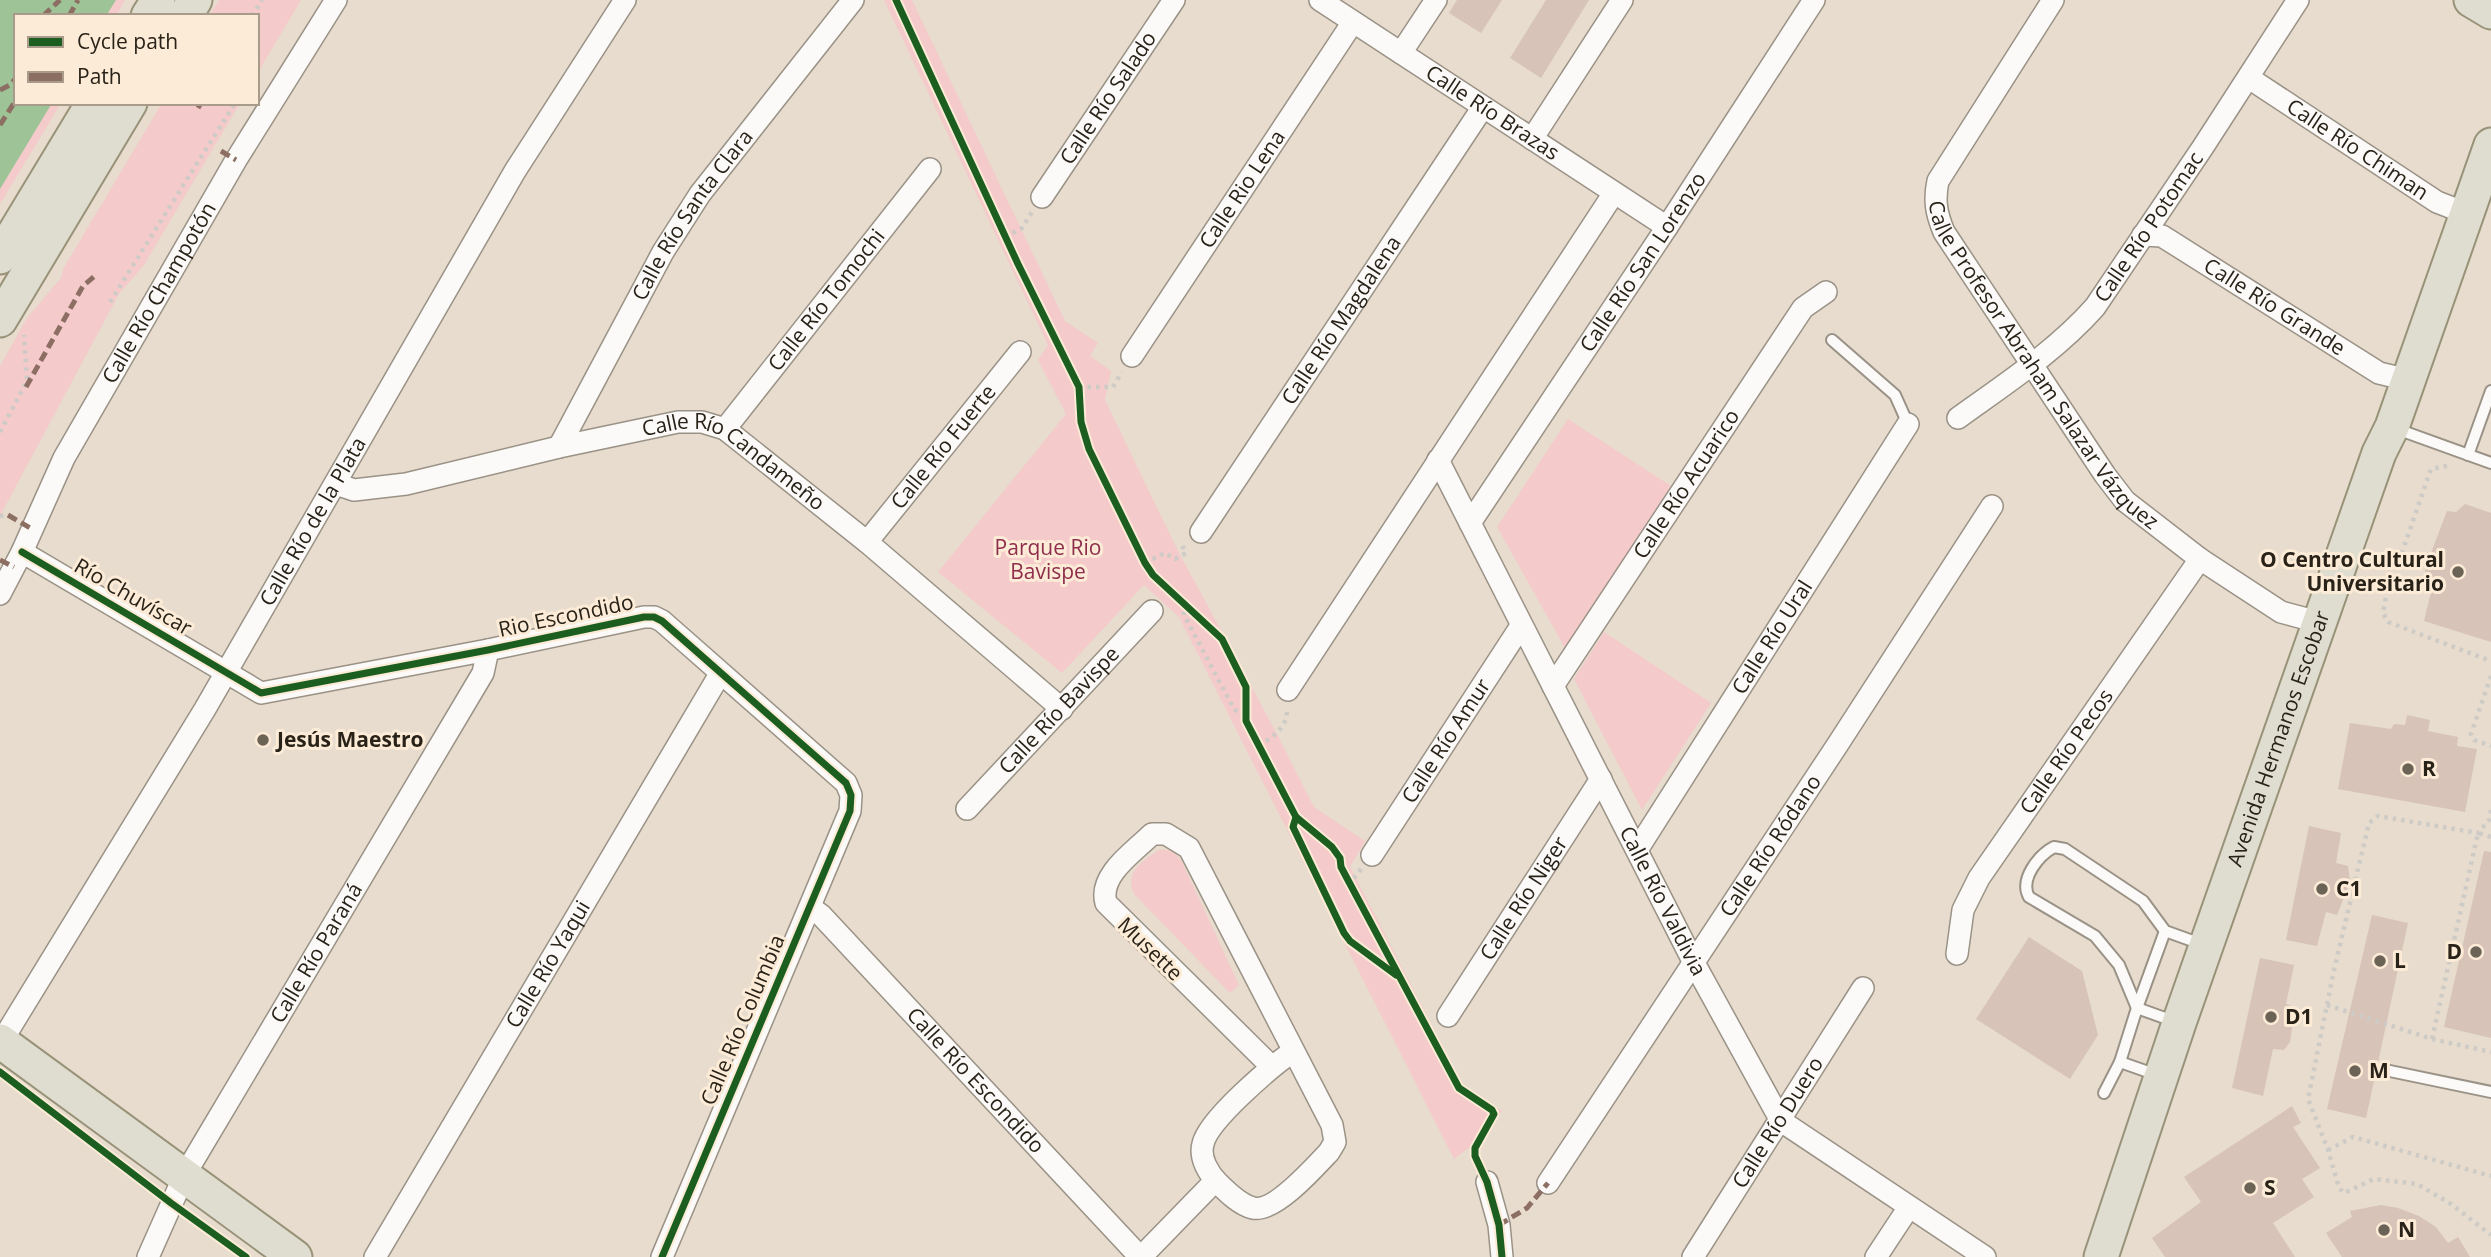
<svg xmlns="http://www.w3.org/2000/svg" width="2491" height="1257" font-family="'Open Sans',sans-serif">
	<rect width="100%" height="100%" fill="#e7dccd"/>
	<g fill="#f4cacb">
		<path d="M0 0H125L116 16H16V103H61L0 204Z"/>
		<path d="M219 0H301L257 74V16H209Z"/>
		<path d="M884 0H912L1065 321 1098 343 1090 356 1111 371 1105 400 1177 549 1277 734 1314 807 1365 841 1350 867 1464 1087 1502 1111 1490 1132 1454 1159 1179 617 1144 585 1062 673 938 572 1066 414 1038 360 1048 345Z"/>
		<path d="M162 103H240L144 265 119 294 0 516V366L27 318 61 278 63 269Z"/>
		<path d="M1568 419 1671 486 1565 648 1497 527Z"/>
		<path d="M1604 632 1711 703 1642 810 1574 679Z"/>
		<path d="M1159 850C1171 849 1175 852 1182 862L1239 985 1230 993 1134 894C1124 873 1142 861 1159 850Z"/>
	</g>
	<path fill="#9dc396" d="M0 0H116L106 16H16V103H52L0 189Z"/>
	<g fill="#d7c3b7">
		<path d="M1457 0H1502L1481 33 1449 13Z"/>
		<path d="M1546 0H1589L1541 78 1510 58Z"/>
		<path d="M2465 504 2491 513V642L2424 621 2431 592 2424 579 2426 566 2447 511 2456 512Z"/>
		<path d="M2407 715 2430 720 2428 731 2458 737 2457 746 2477 749 2465 812 2338 789 2350 723 2391 729 2394 724 2405 725Z"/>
		<path d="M2309 826 2341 833 2336 863 2348 866 2350 882 2337 915 2326 912 2317 946 2286 940Z"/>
		<path d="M2484 851 2491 852V1038L2444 1027Z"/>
		<path d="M2372 915 2408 923 2366 1118 2327 1109Z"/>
		<path d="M2029 937 2082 971 2098 1035 2070 1079 1976 1019Z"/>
		<path d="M2260 958 2294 965 2286 1004 2295 1007 2290 1042 2284 1050 2273 1049 2263 1096 2232 1088Z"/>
		<path d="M2292 1106 2301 1123 2293 1127 2320 1168 2302 1179 2314 1197 2273 1223 2295 1257H2165L2152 1238 2201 1202 2184 1177Z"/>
		<path d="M2381 1205 2398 1208 2419 1216 2436 1227 2448 1243 2458 1237 2470 1257H2342L2326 1233 2352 1217 2350 1211Z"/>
	</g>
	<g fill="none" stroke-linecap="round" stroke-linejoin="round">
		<defs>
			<g id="service">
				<path d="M1832 340 1895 395 1908 424"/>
				<path d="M2394 428 2491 463"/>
				<path d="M2468 455 2491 391"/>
				<path d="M2176 1022 2137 1008 2119 965 2095 936 2029 897C2019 879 2039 855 2054 847L2065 849 2143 901 2165 931 2204 945"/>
				<path d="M2385 1070 2491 1092"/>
				<path d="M2157 1075 2120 1062 2137 1008 2165 931"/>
				<path d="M2104 1093 2120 1062"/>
			</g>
			<g id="minor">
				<path id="s1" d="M1320 0 1667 227"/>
				<path id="s2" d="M2053 0 1938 181C1934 200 1936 213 1944 232L2105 475 2125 501 2200 559 2281 612 2318 622"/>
				<path d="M1401 53 1436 0"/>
				<path id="s3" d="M2249 78 2437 202 2468 214"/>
				<path d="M1532 139 1622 0"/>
				<path id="s4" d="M1042 197 1174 0"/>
				<path id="s5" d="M2143 235 2162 236 2379 373 2408 380"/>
				<path id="s6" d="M1132 356 1353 22"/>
				<path id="s7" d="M1958 418C2005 384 2056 351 2095 307L2203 147 2298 0"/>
				<path id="s8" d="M725 429 930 169"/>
				<path id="s9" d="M559 447 663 252 700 194 853 0"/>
				<path id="s10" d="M1438 460 1693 961 1781 1121 1985 1257"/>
				<path id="s11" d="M336 484 354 490 406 484 559 447 678 422H702L725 429 867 542 1062 709"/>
				<path id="s12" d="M1470 523 1667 227 1814 0"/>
				<path id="s13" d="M1201 532 1483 107"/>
				<path id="s14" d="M867 542 1020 352"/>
				<path d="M22 552 261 693 488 650 644 617H654L662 621 846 783 851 795 850 811 662 1257"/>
				<path id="s15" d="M0 594 22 552 64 458 236 160 336 0"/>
				<path id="s16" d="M1553 686 1803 308 1826 292"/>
				<path d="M1288 690 1614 193"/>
				<path id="s17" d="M967 809 1152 611"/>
				<path id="s18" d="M1637 850 1908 424"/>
				<path id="s19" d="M1372 855 1521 626"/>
				<path id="s20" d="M810 907 821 915 1140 1257"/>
				<path id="s21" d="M1957 954 1963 910 1979 878 2200 559"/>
				<path id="s22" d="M1448 1016 1601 779"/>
				<path id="s23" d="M0 1044 205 709 515 171 625 0"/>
				<path d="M1272 1067 1106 903C1098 875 1135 851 1152 834H1166L1189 848 1332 1125 1335 1142 1329 1152C1315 1167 1274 1213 1253 1208 1240 1205 1227 1192 1218 1183 1209 1174 1199 1158 1203 1144 1208 1120 1271 1067 1292 1052"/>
				<path d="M1487 1182 1499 1225 1502 1257"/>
				<path id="s24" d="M1548 1183 1838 744 1992 506"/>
				<path id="s25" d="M148 1257 184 1176 483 673 488 650"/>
				<path id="s26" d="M375 1257 720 674"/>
				<path d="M1141 1257 1215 1181"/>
				<path id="s27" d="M1693 1257 1863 988"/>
				<path d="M1876 1257 1909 1207"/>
			</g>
			<g id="primary">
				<path d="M2471 0 2491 12"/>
				<path d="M148 16 158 0"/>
				<path d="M185 16 195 0"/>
				<path d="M0 257 93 103"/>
				<path d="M0 320 130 103"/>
				<path d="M0 1041 295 1257"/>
				<path id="s28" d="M2101 1257 2179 1023 2379 453 2392 427 2491 145"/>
			</g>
		</defs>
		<use href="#service" stroke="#9a9286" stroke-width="14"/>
		<use href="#minor" stroke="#9a9286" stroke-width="24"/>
		<use href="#primary" stroke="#989278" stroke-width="37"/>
		<g stroke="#cecbc7" stroke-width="4.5" stroke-dasharray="3.5 5" stroke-linecap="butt">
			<path d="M252 16 262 0"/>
			<path d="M1005 237 1022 228 1032 212"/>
			<path d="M110 302 235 103"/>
			<path d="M1079 387H1113L1122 372"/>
			<path d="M0 432 27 381 24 335"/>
			<path d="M2447 466 2431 469 2385 601 2383 613 2388 622 2491 661"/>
			<path d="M0 516 8 515"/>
			<path d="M1145 563 1165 553 1175 559 1186 553 1182 545 1184 544"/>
			<path d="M1184 603V615L1234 709 1245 718"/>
			<path d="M2491 676 2471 734 2474 740 2491 746"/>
			<path d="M1259 746C1273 736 1286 729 1287 711"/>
			<path d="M2491 810 2490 819 2478 833 2378 816 2369 823 2334 970 2308 1099 2328 1150 2339 1188 2344 1193 2374 1179 2417 1184 2451 1204 2491 1235"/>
			<path d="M1361 869 1350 883 1398 976"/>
			<path d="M2327 1005 2432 1039 2491 1052"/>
			<path d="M2432 1039 2478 833 2491 837"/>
			<path d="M2328 1150 2353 1137 2491 1176"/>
		</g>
		<use href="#service" stroke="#fbfaf8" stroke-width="10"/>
		<use href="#minor" stroke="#fbfaf8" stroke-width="21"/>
		<use href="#primary" stroke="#deddd0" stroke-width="33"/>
		<g stroke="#8d6e63" stroke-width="5" stroke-dasharray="10 5" stroke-linecap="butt">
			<path d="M43 16 60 0"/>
			<path d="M69 16 78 0"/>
			<path d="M0 90 10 85 16 78"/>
			<path d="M198 108 201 103"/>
			<path d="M0 125 16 100"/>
			<path d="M221 151 236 160"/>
			<path d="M26 387 83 286 96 275"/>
			<path d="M8 515 32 529"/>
			<path d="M0 560 14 567"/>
			<path d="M1499 1225 1527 1208 1548 1183"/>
		</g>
		<defs>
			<g id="cycleway">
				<path d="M896 0 1018 264 1079 387 1081 422 1089 449 1145 563 1153 575 1222 639 1246 687V721L1296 817 1332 847 1340 858 1341 867 1459 1088 1492 1110 1494 1114 1475 1148V1156L1487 1182 1499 1225 1502 1257"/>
				<path d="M22 552 261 693 488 650 644 617H654L662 621 846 783 851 795 850 811 662 1257"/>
				<path d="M1296 817 1293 827 1344 933 1350 941 1396 975"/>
				<path d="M0 1072 171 1203 246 1257"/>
			</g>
		</defs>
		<use href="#cycleway" stroke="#fcebd6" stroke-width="11"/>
		<use href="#cycleway" stroke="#1b5e20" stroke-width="7"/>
	</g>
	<g fill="#6c6357" stroke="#fcebd6" stroke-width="2.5">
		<circle cx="2458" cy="572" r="7"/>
		<circle cx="263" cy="740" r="7"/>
		<circle cx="2408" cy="769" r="7"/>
		<circle cx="2322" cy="889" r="7"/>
		<circle cx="2476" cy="952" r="7"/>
		<circle cx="2380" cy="961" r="7"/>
		<circle cx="2271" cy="1017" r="7"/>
		<circle cx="2355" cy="1071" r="7"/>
		<circle cx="2250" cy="1188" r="7"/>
		<circle cx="2384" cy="1230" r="7"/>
	</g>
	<g text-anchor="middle" stroke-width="6" stroke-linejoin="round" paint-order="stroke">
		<g font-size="21" fill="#292218" stroke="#fcebd6">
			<text dy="7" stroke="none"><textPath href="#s4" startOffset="119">Calle Río Salado</textPath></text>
			<text dy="7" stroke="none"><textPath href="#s1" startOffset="206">Calle Río Brazas</textPath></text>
			<text dy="7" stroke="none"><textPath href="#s3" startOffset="130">Calle Río Chiman</textPath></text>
			<text dy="7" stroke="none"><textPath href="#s6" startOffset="200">Calle Rio Lena</textPath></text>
			<text dy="7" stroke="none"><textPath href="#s9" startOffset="268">Calle Río Santa Clara</textPath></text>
			<text dy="7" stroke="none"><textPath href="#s7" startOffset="273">Calle Río Potomac</textPath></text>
			<text dy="7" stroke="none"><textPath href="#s12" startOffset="313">Calle Río San Lorenzo</textPath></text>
			<text dy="7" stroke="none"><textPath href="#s15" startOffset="341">Calle Río Champotón</textPath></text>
			<text dy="7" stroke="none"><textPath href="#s8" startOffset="164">Calle Río Tomochi</textPath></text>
			<text dy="7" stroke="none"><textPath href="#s5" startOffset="152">Calle Río Grande</textPath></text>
			<text dy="7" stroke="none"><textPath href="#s13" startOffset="254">Calle Río Magdalena</textPath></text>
			<text dy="7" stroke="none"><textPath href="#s2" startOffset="432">Calle Profesor Abraham Salazar Vázquez</textPath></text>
			<text dy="7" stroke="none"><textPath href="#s14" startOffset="122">Calle Río Fuerte</textPath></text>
			<text dy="7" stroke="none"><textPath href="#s11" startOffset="418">Calle Río Candameño</textPath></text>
			<text dy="7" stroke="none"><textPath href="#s16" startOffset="242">Calle Río Acuarico</textPath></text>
			<text dy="7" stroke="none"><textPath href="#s23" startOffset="609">Calle Río de la Plata</textPath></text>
			<text transform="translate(133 597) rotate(30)" y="7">Río Chuvíscar</text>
			<text transform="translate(566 616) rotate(-12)" y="7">Rio Escondido</text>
			<text dy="7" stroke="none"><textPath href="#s18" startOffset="252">Calle Río Ural</textPath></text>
			<text dy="7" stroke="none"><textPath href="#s17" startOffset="135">Calle Río Bavispe</textPath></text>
			<text dy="7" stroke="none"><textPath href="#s28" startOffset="548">Avenida Hermanos Escobar</textPath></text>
			<text dy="7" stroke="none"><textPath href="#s19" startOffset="136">Calle Río Amur</textPath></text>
			<text dy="7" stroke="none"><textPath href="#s21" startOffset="234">Calle Río Pecos</textPath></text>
			<text dy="7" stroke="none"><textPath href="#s24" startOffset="404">Calle Río Ródano</textPath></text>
			<text dy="7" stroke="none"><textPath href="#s22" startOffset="140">Calle Río Niger</textPath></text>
			<text dy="7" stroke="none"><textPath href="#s10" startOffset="495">Calle Río Valdivia</textPath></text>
			<text transform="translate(1150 949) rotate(44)" y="7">Musette</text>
			<text dy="7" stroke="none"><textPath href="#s25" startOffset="348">Calle Río Paraná</textPath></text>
			<text dy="7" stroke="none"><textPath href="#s26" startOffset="340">Calle Río Yaqui</textPath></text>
			<text transform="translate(743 1020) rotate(-67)" y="7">Calle Río Columbia</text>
			<text dy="7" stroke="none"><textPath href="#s20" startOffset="240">Calle Río Escondido</textPath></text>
			<text dy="7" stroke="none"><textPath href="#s27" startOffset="159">Calle Río Duero</textPath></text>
		</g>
		<g font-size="21" fill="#8f2e4c" stroke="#fcebd6">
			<text x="1048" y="555">Parque Rio<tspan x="1048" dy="24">Bavispe</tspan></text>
		</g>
		<g font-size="21" font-weight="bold" fill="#292218" stroke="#fcebd6" text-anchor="start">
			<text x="2444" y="567" text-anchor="end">O Centro Cultural<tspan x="2444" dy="24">Universitario</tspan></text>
			<text x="277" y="747">Jesús Maestro</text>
			<text x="2422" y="776">R</text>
			<text x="2336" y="896">C1</text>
			<text x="2462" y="959" text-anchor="end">D</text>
			<text x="2394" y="968">L</text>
			<text x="2285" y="1024">D1</text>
			<text x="2369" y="1078">M</text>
			<text x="2264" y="1195">S</text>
			<text x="2398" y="1237">N</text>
		</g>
	</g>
	<rect x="14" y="14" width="245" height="91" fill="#fcebd6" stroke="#a89b8a" stroke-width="2"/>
	<rect x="28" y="37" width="35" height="10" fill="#1b5e20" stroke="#a89b8a" stroke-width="2"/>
	<text x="77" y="49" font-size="21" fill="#292218">Cycle path</text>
	<rect x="28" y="72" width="35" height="10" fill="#8d6e63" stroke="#a89b8a" stroke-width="2"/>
	<text x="77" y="84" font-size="21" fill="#292218">Path</text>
</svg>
